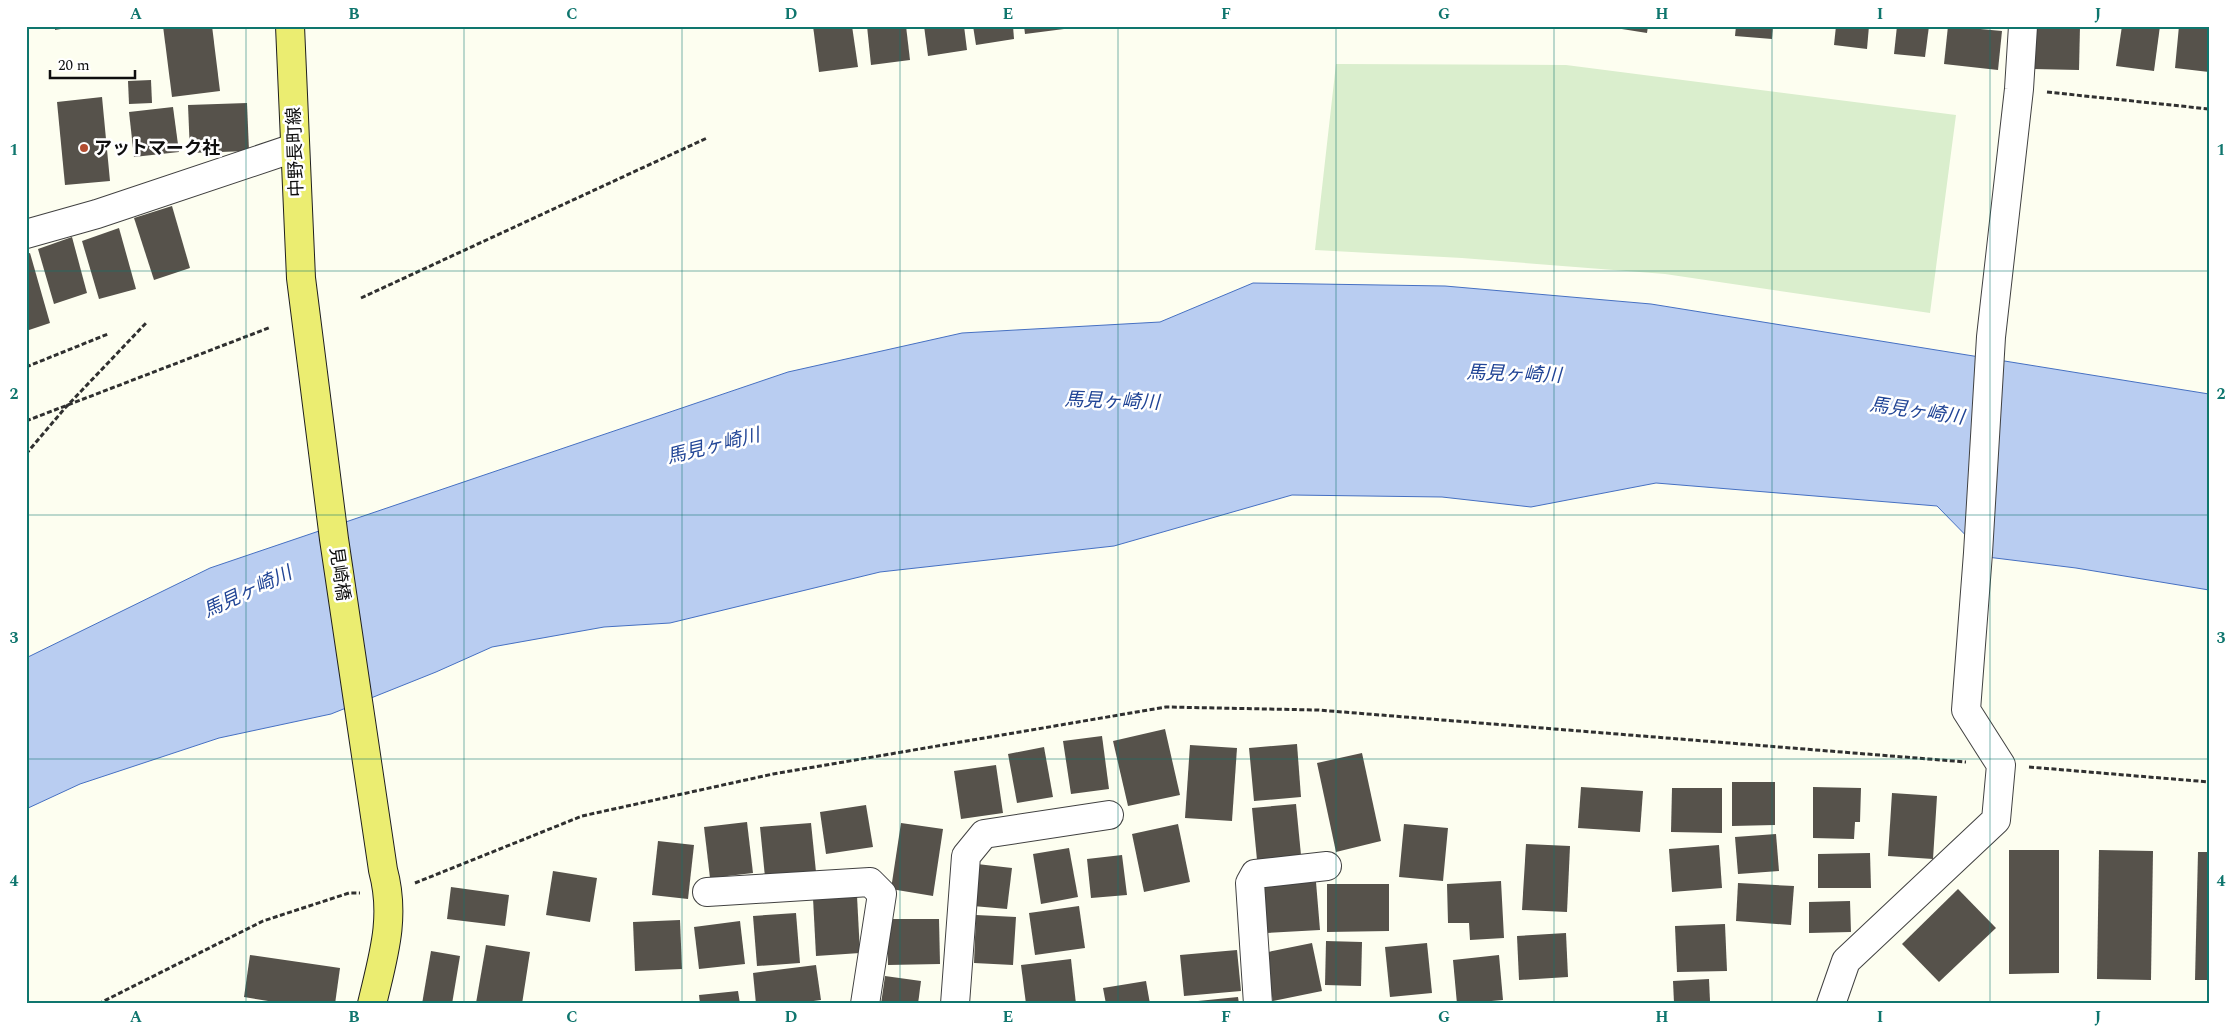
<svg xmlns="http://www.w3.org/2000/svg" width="2235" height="1030" font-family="Spectral,'Noto Sans JP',serif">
	<rect width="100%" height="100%" fill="#fdfef0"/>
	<path fill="#daeecd" d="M1336 64 1566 65 1956 115 1930 313 1665 274 1462 258 1315 250Z"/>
	<path fill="#b9cdf1" stroke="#4670c2" d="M1253 283 1445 286 1651 304 2209 394V590L2076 568 1987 557 1937 506 1656 483 1531 507 1442 497 1292 495 1114 546 880 572 670 623 604 627 492 647 436 672 331 714 219 738 80 784 26 809V658L210 568 788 372 962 333 1160 322Z"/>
	<g fill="#56524b">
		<path d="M55 26H72V27L55 30Z"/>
		<path d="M163 26H212L220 91 172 97Z"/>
		<path d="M813 26H852L858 67 819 72Z"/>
		<path d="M867 26H906L910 60 871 65Z"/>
		<path d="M924 26H964L967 50 928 56Z"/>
		<path d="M973 26H1013L1014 39 976 45Z"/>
		<path d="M1024 26H1063L1064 29 1025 34Z"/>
		<path d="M1603 26H1648L1647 33Z"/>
		<path d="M1736 26H1773L1772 39 1735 36Z"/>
		<path d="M1836 26H1869L1867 49 1834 45Z"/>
		<path d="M1897 26H1929L1925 57 1894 54Z"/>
		<path d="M1948 26 2002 31 1998 70 1944 64Z"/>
		<path d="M2034 26H2080L2079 70 2033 69Z"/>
		<path d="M2122 26H2160L2154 71 2116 66Z"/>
		<path d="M2179 26H2209V72L2175 68Z"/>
		<path d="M151 80 152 103 129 104 128 81Z"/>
		<path d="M102 97 110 181 65 185 57 102Z"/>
		<path d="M247 103 249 151 190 153 188 105Z"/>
		<path d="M173 107 179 152 134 157 129 112Z"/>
		<path d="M172 206 190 268 154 280 134 218Z"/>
		<path d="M119 228 136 289 99 299 82 241Z"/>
		<path d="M72 237 87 293 54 304 38 249Z"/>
		<path d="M30 253 50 323 26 331V254Z"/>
		<path d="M1165 729 1180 795 1128 806 1113 741Z"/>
		<path d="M1102 736 1109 789 1071 794 1063 741Z"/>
		<path d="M1297 744 1301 797 1254 801 1249 748Z"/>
		<path d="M1190 745 1237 748 1232 821 1185 818Z"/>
		<path d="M1044 747 1053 797 1017 803 1008 754Z"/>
		<path d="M1362 753 1381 841 1336 852 1317 763Z"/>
		<path d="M996 765 1003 813 961 819 954 771Z"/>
		<path d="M1732 782H1775V825L1732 826Z"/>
		<path d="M1581 787 1643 791 1640 832 1578 828Z"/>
		<path d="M1813 787 1861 788 1860 822H1855L1854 839 1813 838Z"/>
		<path d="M1672 788H1722V833L1671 832Z"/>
		<path d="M1892 793 1937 796 1933 859 1888 856Z"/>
		<path d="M1296 804 1301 855 1257 860 1252 808Z"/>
		<path d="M866 805 873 847 826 854 820 812Z"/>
		<path d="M747 822 753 873 710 878 704 827Z"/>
		<path d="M811 823 816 872 765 877 760 827Z"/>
		<path d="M901 823 943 829 933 896 891 889Z"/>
		<path d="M1178 824 1190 882 1144 892 1132 834Z"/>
		<path d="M1404 824 1448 828 1443 881 1399 877Z"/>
		<path d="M1776 834 1779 871 1738 874 1735 837Z"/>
		<path d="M658 841 694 845 688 899 652 895Z"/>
		<path d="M1526 844 1570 846 1567 912 1522 910Z"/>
		<path d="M1719 845 1722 888 1672 892 1669 849Z"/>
		<path d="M1069 848 1078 897 1041 904 1033 854Z"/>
		<path d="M2009 850H2059V973L2009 974Z"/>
		<path d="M2099 850 2153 851 2151 980 2097 979Z"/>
		<path d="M2198 852H2209V980H2195Z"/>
		<path d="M1870 853 1871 888H1818V854Z"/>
		<path d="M1122 855 1127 895 1091 898 1087 859Z"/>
		<path d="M977 864 1012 868 1007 909 973 906Z"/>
		<path d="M553 871 597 878 590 922 546 915Z"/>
		<path d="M1501 881 1504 938 1470 940 1469 923H1448L1447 884Z"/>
		<path d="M1316 882 1320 930 1266 933 1264 885Z"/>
		<path d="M1738 883 1794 886 1791 925 1736 921Z"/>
		<path d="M1327 884H1389V931L1327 932Z"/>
		<path d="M451 887 509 895 505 926 447 919Z"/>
		<path d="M1958 889 1996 928 1939 982 1902 944Z"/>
		<path d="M857 896 860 953 816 956 813 898Z"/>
		<path d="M1850 901 1851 932 1809 933V902Z"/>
		<path d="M1079 906 1085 948 1035 955 1029 913Z"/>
		<path d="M796 913 800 963 757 966 753 916Z"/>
		<path d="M976 915 1016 917 1013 965 974 963Z"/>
		<path d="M887 919H939L940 964 888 965Z"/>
		<path d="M680 920 682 969 635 971 633 922Z"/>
		<path d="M740 921 745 964 699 969 694 927Z"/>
		<path d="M1725 924 1727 971 1677 972 1675 926Z"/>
		<path d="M1566 933 1568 977 1519 980 1517 936Z"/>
		<path d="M1326 941 1362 942 1361 986 1325 985Z"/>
		<path d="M1312 943 1322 991 1273 1001 1263 953Z"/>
		<path d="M1427 943 1432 993 1390 997 1385 947Z"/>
		<path d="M486 945 530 952 522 1004 476 1003Z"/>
		<path d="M1237 950 1241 991 1184 996 1180 955Z"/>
		<path d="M431 951 460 956 452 1004H422Z"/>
		<path d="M250 955 340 968 335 1004H287L244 997Z"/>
		<path d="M1499 955 1503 1000 1457 1004 1453 960Z"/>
		<path d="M1071 959 1076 1004H1026L1021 965Z"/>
		<path d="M816 965 821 1000 791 1004H756L753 973Z"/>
		<path d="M885 976 921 981 918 1004H881Z"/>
		<path d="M1709 979 1710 1001 1674 1003 1673 981Z"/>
		<path d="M1146 981 1150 1004H1106L1103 988Z"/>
		<path d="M738 991 740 1004H700L699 995Z"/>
		<path d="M1238 997 1239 1004H1188V1002Z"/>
	</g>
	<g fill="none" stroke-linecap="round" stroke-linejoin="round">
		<defs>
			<g id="minor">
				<path d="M26 234 97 214 294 148"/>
				<path d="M707 892 870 882 882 894 865 1004"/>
				<path d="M955 1004 966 856 984 834 1109 815"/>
				<path d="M1258 1004 1250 883 1255 874 1327 866"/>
				<path d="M1831 1004 1846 961 1996 820 2001 765 1966 710 1978 553 1991 337 2019 89 2023 26"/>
			</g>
			<path id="major" d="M290 26 301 278 334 539 383 870C396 918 383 957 372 1004"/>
		</defs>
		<use href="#minor" stroke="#414141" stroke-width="30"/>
		<use href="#major" stroke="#1f1f1f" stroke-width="30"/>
		<g stroke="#303030" stroke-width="3" stroke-dasharray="5 2.5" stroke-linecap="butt">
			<path d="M2047 92 2209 109"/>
			<path d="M361 298 707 138"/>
			<path d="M26 367 108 334"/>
			<path d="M26 421 271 327"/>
			<path d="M26 454 65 408 146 323"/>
			<path d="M2029 767 2209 782"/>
			<path d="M415 883 582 816 773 774 1166 707 1318 710 1966 762"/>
			<path d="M98 1004 263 921 349 893H360"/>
		</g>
		<use href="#minor" stroke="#fff" stroke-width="28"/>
		<use href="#major" stroke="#ebed71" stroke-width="28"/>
	</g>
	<path fill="none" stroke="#0f766e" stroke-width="1" stroke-opacity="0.55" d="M246 26V1004M464 26V1004M682 26V1004M900 26V1004M1118 26V1004M1336 26V1004M1554 26V1004M1772 26V1004M1990 26V1004M26 271H2209M26 515H2209M26 759H2209"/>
	<circle fill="#b34d31" stroke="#fff" stroke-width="2" cx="84" cy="148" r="5"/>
	<g text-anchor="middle" stroke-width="5" stroke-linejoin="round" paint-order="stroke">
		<g font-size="18" font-weight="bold" fill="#0e0e0e" stroke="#fff" text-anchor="start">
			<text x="94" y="154">アットマーク社</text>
		</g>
		<g font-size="18" fill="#0e0e0e" stroke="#fff">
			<text transform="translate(295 152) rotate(-92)" y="6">中野長町線</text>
			<text transform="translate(340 574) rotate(82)" y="6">見崎橋</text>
		</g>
		<g font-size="19" font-style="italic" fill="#214596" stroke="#fff">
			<text transform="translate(1514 373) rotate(2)" y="7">馬見ヶ崎川</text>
			<text transform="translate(1112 400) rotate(2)" y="7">馬見ヶ崎川</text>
			<text transform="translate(1917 410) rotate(8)" y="7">馬見ヶ崎川</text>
			<text transform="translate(713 445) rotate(-14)" y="7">馬見ヶ崎川</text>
			<text transform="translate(247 591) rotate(-25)" y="7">馬見ヶ崎川</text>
		</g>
	</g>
	<rect width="2235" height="1030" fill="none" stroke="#ffffff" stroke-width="55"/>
	<path d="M50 70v8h85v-8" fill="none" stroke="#0e0e0e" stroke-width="2.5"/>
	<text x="58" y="70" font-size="15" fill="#0e0e0e" stroke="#ffffff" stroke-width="4" paint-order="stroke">20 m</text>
	<rect x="28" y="28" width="2180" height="974" fill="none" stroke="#0f766e" stroke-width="2"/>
	<g font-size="16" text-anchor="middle" font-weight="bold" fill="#0f766e">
		<text x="136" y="19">A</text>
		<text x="354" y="19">B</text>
		<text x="572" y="19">C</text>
		<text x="791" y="19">D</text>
		<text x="1008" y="19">E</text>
		<text x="1226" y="19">F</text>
		<text x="1444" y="19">G</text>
		<text x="1662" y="19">H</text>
		<text x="1880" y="19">I</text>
		<text x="2098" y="19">J</text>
		<text x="14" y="155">1</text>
		<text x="2221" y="155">1</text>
		<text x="14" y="399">2</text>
		<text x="2221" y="399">2</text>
		<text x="14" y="643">3</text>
		<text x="2221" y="643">3</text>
		<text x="14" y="886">4</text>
		<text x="2221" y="886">4</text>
		<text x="136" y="1022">A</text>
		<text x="354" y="1022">B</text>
		<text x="572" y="1022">C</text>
		<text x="791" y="1022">D</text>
		<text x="1008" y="1022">E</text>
		<text x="1226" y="1022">F</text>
		<text x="1444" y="1022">G</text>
		<text x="1662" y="1022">H</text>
		<text x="1880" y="1022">I</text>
		<text x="2098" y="1022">J</text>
	</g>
</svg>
